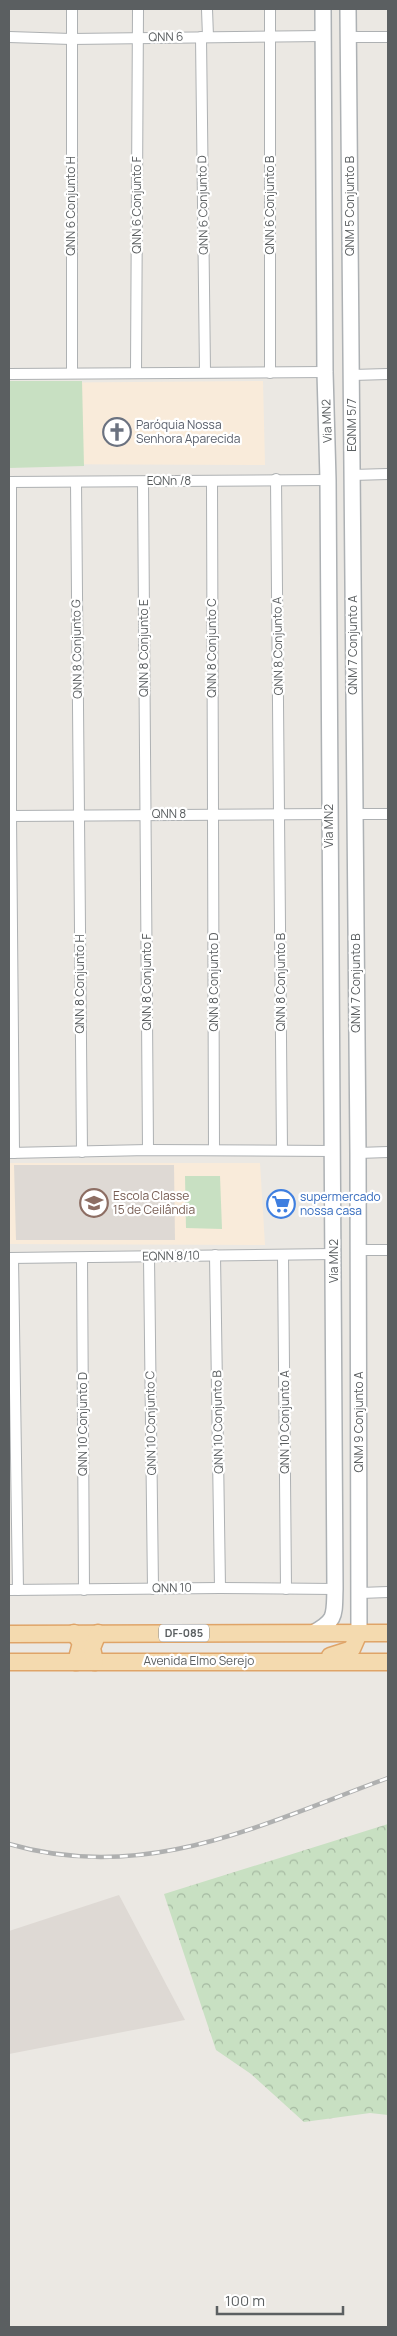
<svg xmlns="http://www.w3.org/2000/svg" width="397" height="2336" font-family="Manrope,sans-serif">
	<defs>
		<pattern id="forest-crowns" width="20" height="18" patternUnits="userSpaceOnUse" patternTransform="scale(1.25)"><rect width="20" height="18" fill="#c8e0c2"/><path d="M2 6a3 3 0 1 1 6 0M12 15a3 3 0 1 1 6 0" fill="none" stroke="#a5b9a1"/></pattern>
	</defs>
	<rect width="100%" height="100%" fill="#ebe8e3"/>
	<g fill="#f9ebda">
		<path d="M263 381 265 465 9 464V383Z"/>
		<path d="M9 1163H260L265 1245 9 1244Z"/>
	</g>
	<g fill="#ded9d4">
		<path d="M14 1165H174L175 1240H16Z"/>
		<path d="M119 1895 185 2020 9 2054V1931Z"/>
	</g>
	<path fill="url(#forest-crowns)" d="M388 1824V2115L370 2113 304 2122 251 2074 216 2050 164 1894Z"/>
	<g fill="#c8e0c2">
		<path d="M9 381H82L84 466 9 468Z"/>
		<path d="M185 1176H220L222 1229 186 1228Z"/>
	</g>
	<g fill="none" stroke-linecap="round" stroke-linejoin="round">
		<defs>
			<g id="minor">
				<path d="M207 9 208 37"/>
				<path d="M9 37 71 39 323 36"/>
				<path d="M201 37 205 372"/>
				<path d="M348 37H388"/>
				<path d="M136 372 138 9"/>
				<path d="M72 373V9"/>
				<path d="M270 373V9"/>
				<path d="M9 374 325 372"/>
				<path d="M352 375 388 374"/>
				<path d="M352 475 388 474"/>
				<path d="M276 479 282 1150"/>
				<path d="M212 481 214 1150"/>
				<path d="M9 482 328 480"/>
				<path d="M11 482V816L14 1153"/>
				<path d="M76 482 82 1152"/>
				<path d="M143 482 148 1150"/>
				<path d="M355 814H388"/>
				<path d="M9 816 329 814"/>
				<path d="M9 1153 148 1150 333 1151"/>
				<path d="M358 1153 388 1152"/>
				<path d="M358 1250H388"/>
				<path d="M215 1255 220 1588"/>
				<path d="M283 1255 286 1589"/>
				<path d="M149 1257 153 1589"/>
				<path d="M9 1258 334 1254"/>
				<path d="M13 1258 18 1590"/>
				<path d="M82 1258 84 1590"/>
				<path d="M9 1590 220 1588 335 1589"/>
				<path d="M360 1593 388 1592"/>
			</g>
			<g id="secondary">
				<path d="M348 9 358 1153 359 1633"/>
				<path d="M313 1633C337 1620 334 1615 335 1589L328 480 325 372 323 9"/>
			</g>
			<g id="primary">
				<path d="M74 1633 81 1643 76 1662"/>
				<path d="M9 1634 388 1633"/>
				<path d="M330 1656 352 1649 359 1633"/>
				<path d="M9 1662H388"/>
				<path d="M95 1662 92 1648 98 1633"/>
			</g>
		</defs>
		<use href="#minor" stroke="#aeb1b3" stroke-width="12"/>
		<use href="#secondary" stroke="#adb1b4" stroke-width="18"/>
		<use href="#primary" stroke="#dfa468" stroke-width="19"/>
		<use href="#minor" stroke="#fff" stroke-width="10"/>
		<use href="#secondary" stroke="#fff" stroke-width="15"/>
		<use href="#primary" stroke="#f4daaf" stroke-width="16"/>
		<defs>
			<path id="rail" d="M9 1844C146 1884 262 1824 388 1778"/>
		</defs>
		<use href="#rail" stroke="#afb0b0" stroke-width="4.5"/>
		<use href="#rail" stroke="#fff" stroke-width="2.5" stroke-dasharray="8" stroke-linecap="butt"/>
	</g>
	<defs>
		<symbol id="church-ring" viewBox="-11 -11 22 22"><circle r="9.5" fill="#fff" stroke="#6b7280" stroke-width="1.5"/><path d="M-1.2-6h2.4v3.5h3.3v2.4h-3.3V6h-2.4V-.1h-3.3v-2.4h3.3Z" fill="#6b7280"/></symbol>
		<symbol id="school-ring" viewBox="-11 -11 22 22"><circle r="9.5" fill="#fff" stroke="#8d6e63" stroke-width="1.5"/><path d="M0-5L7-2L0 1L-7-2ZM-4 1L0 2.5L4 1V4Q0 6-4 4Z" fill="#8d6e63"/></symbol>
		<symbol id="supermarket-ring" viewBox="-11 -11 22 22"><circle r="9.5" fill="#fff" stroke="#3f7fe0" stroke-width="1.5"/><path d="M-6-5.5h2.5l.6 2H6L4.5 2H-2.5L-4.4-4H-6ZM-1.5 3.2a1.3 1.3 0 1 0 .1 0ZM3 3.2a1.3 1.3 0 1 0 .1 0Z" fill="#3f7fe0"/></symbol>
	</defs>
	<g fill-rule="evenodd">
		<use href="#church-ring" x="101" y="416" width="32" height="32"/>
		<use href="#school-ring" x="78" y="1187" width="32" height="32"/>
		<use href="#supermarket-ring" x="265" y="1188" width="32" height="32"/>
	</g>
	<g text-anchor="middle" stroke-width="4.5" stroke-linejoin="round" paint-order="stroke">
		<rect fill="#fff" stroke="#8c8f90" stroke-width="1" x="159" y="1624.5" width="50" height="17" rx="4"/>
		<g font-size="11" font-weight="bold" fill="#5b5f61">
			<text x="184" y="1637">DF-085</text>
		</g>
		<g font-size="12" fill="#5b5f61" stroke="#fff">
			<text transform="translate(166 37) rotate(-1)" y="4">QNN 6</text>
			<text transform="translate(137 205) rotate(-90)" y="4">QNN 6 Conjunto F</text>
			<text transform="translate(203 205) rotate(-91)" y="4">QNN 6 Conjunto D</text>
			<text transform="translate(270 205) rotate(-90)" y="4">QNN 6 Conjunto B</text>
			<text transform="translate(71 206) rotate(-90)" y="4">QNN 6 Conjunto H</text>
			<text transform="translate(350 206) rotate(-90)" y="4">QNM 5 Conjunto B</text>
			<text transform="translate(327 421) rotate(-92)" y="4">Via MN2</text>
			<text transform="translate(352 425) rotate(-90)" y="4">EQNM 5/7</text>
			<text x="169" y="485">EQNn /8</text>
			<text transform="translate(353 645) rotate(-90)" y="4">QNM 7 Conjunto A</text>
			<text transform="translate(278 646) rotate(-91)" y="4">QNN 8 Conjunto A</text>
			<text transform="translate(144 648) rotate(-90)" y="4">QNN 8 Conjunto E</text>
			<text transform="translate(212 648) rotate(-90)" y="4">QNN 8 Conjunto C</text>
			<text transform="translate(77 649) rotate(-91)" y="4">QNN 8 Conjunto G</text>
			<text x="169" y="818">QNN 8</text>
			<text transform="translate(329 826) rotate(-90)" y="4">Via MN2</text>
			<text transform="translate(147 982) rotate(-90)" y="4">QNN 8 Conjunto F</text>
			<text transform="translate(214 982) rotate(-90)" y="4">QNN 8 Conjunto D</text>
			<text transform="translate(281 982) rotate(-90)" y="4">QNN 8 Conjunto B</text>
			<text transform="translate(356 983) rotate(-90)" y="4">QNM 7 Conjunto B</text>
			<text transform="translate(80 984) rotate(-90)" y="4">QNN 8 Conjunto H</text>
			<text transform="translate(171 1256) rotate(-1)" y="4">EQNN 8/10</text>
			<text transform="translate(334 1261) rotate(-90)" y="4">Via MN2</text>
			<text transform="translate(218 1422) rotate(-91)" y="4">QNN 10 Conjunto B</text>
			<text transform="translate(285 1422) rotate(-90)" y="4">QNN 10 Conjunto A</text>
			<text transform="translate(359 1422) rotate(-90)" y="4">QNM 9 Conjunto A</text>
			<text transform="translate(151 1423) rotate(-91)" y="4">QNN 10 Conjunto C</text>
			<text transform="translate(83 1424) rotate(-90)" y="4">QNN 10 Conjunto D</text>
			<text transform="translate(172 1588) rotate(-1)" y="4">QNN 10</text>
			<text x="199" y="1665">Avenida Elmo Serejo</text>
		</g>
		<g font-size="12" fill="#5b616d" stroke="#fff" text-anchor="start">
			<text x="136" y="429">Paróquia Nossa<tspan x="136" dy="14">Senhora Aparecida</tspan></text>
		</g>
		<g font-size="12" fill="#785e54" stroke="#fff" text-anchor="start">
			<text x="113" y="1200">Escola Classe<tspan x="113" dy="14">15 de Ceilândia</tspan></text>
		</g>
		<g font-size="12" fill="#366cbe" stroke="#fff" text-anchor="start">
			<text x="300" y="1201">supermercado<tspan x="300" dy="14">nossa casa</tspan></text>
		</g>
	</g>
	<rect width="397" height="2336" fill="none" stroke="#5b5f61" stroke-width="20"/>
	<path d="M217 2306v8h126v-8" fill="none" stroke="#5b5f61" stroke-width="2.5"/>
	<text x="225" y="2306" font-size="15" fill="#5b5f61" stroke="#ffffff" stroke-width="4" paint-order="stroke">100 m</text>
</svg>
